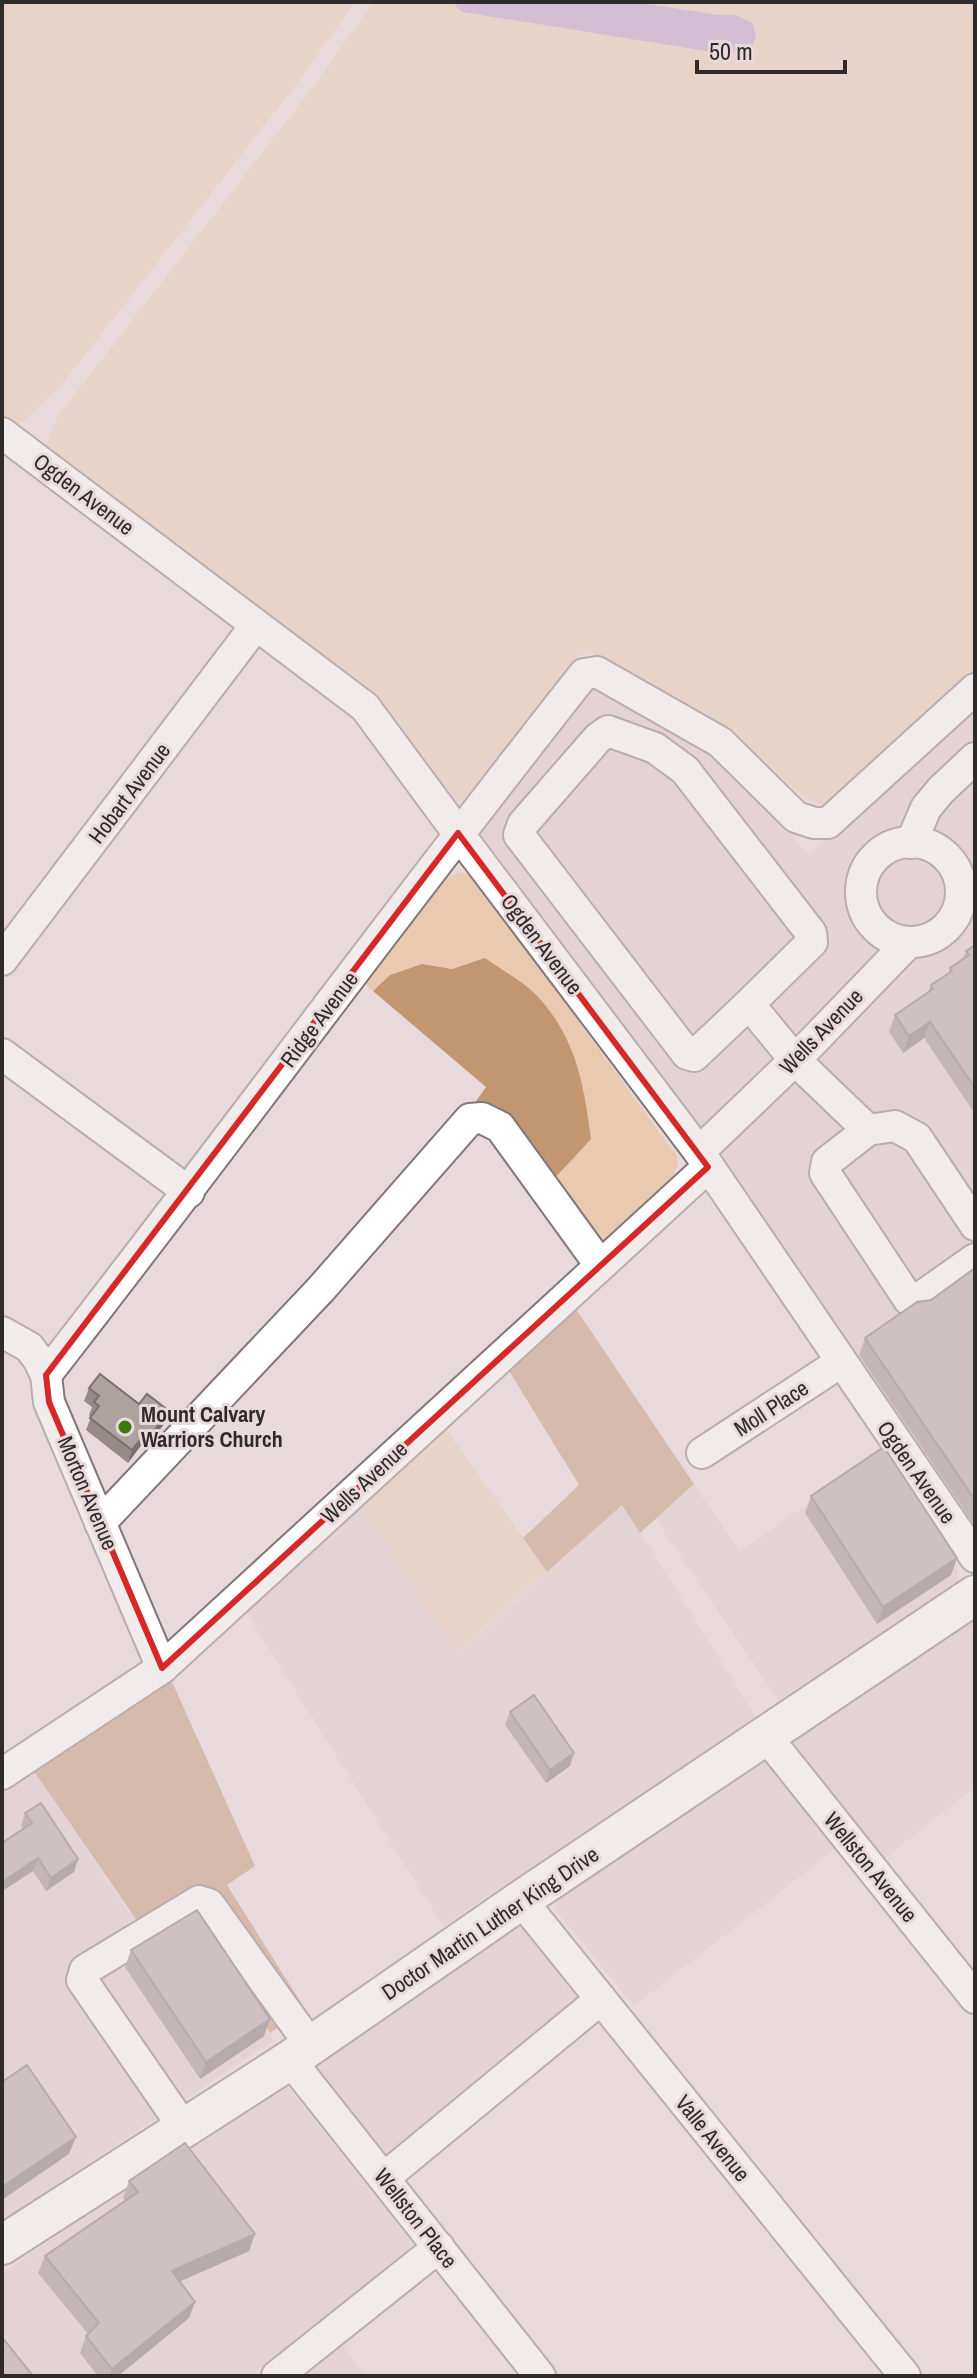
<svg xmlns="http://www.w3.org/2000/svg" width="977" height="2378" font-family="'Archivo Narrow',sans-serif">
	<rect width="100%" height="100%" fill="#e8dadc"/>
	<g fill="#e1cbcd">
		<path d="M599 686 722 757 808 854 975 701V1544L479 842V832L588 691Z"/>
		<path d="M881 1452 958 1571V1581L951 1589 778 1700 655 1519 694 1484 740 1551Z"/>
		<path d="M358 1502 458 1653 623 1504 756 1717 443 1926 243 1608Z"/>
		<path d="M975 1614V1787L884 1859 797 1752 794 1743 798 1734Z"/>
		<path d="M761 1760 769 1764 838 1847 634 2006 556 1911 553 1899Z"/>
		<path d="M33 1770 129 1912 180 1897 274 2040 2 2221V1791Z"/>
		<path d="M522 1924 589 2003 393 2165 319 2072 316 2062 512 1927Z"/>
		<path d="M281 2083 288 2087 409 2239V2248L404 2254 252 2376H2V2273Z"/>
		<path d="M339 2341 367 2376H298Z"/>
	</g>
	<g fill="#e9cab1">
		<path d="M2 2H355L303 76 61 386 19 425H8L2 421Z"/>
		<path d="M373 2H452L462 12 706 51 737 15H718L635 2H975V674L829 806C820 805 812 803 805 798 777 776 755 749 727 728L591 653 582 654 574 664 468 797 457 804 449 800 355 681 52 454 46 446 57 417 313 87Z"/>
		<path d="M462 872 471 877 481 888 677 1156 678 1165 672 1177 588 1256 540 1194 485 958 452 969 422 964 390 975 373 991 365 984 449 876Z"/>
		<path d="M444 1425 547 1572 457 1653 358 1502Z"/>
	</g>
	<g fill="#c29671">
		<path d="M485 958C503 971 526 983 540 999 577 1041 584 1086 591 1139L540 1194 472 1107 486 1087 373 991 390 975 422 964 452 969Z"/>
		<path d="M574 1306 694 1484 640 1533 622 1505 547 1572 523 1538 579 1485 506 1366Z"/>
		<path d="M169 1675 255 1866 227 1885 305 2009 270 2033 180 1898 138 1922 33 1770Z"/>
	</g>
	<path fill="#be9bc7" d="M452 2H635L718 15H737L752 23 756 35 752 47 738 52 706 51 462 12Z"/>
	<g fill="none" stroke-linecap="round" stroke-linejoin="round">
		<defs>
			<g id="minor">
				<path d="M2 433 365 707 458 833 699 1152 975 1557"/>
				<circle cx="911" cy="892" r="50"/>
				<path d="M911 843 926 808 941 790 975 758"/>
				<path d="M2 960 256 625"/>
				<path d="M749 1004 694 1056 687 1054 519 835 523 824 598 738 608 731 655 748 685 770 811 933 812 942 749 1004 795 1060 868 1130"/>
				<path d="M2 1054 189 1192"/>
				<path d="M699 1152 795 1060 908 943"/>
				<path d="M975 1225 917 1138 895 1126 868 1130 827 1162 825 1173 909 1300 914 1302 975 1259"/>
				<path d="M2 1332 29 1347 38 1359 46 1375 49 1402 162 1668"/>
				<path d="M46 1375C227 1143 401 905 584 674L597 672 720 742 796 817 814 823H828L975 689"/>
				<path d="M702 1453 841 1362"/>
				<path d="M100 1523 321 1289 470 1119 482 1118 500 1127 600 1265"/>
				<path d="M766 1736 975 1998"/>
				<path d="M2 1774 162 1668 708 1167"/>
				<path d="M521 1900 905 2376"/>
				<path d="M290 2060 540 2376"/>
				<path d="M184 2128 82 1980 85 1970 199 1901 209 1904 311 2046"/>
				<path d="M384 2178 601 1999"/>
				<path d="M277 2376 439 2247"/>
			</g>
			<path id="major" d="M2 2245 290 2060 521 1900 975 1595"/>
		</defs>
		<use href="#minor" stroke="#827678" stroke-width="34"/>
		<use href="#major" stroke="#827678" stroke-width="42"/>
		<use href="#minor" stroke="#fff" stroke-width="30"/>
		<use href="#major" stroke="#fff" stroke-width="38"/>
	</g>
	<g fill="#968b89">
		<path d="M975 945V1114L924 1038 903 1053 889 1032 895 1015 928 992 931 985 948 974 950 968 963 958 966 951Z"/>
		<path d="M975 1268V1526L859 1355 865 1338 931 1300Z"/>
		<path d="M89 1388 164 1424 146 1448 142 1444 128 1463 86 1430 91 1417 89 1415 92 1407 84 1401Z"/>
		<path d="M811 1496 957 1558 951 1575 877 1624 805 1513Z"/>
		<path d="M510 1712 570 1766 546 1783 505 1725Z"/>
		<path d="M25 1813 78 1859 74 1872 46 1891 33 1871 2 1891V1843L23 1829 21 1826Z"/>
		<path d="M131 1950 264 2036 200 2079 125 1967Z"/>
		<path d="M129 2181 249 2251 180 2281 189 2318 118 2376H98L80 2353 86 2336 88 2334 38 2273 45 2256 125 2201 123 2198Z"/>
	</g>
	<g fill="#7a716f">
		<path d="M930 1022 924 1038 903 1053 909 1036Z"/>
		<path d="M169 1411 164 1424 146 1448 151 1435Z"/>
		<path d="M147 1431 142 1444 128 1463 132 1450Z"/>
		<path d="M957 1558 951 1575 877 1624 883 1607Z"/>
		<path d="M574 1753 570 1766 546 1783 550 1770Z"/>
		<path d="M38 1858 33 1871 2 1891V1882Z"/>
		<path d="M78 1859 74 1872 46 1891 51 1878Z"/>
		<path d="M270 2019 264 2036 200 2079 206 2062Z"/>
		<path d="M76 2137 69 2154 2 2200V2187Z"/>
		<path d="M255 2234 249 2251 165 2288 172 2271Z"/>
		<path d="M195 2302 189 2318 118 2376H109L112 2369Z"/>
	</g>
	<g fill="#aea29f" stroke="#7a716f" stroke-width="2">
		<path d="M975 945V1088L930 1022 909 1036 895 1015 933 989 931 985 952 971 950 968 969 955 966 951Z"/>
		<path d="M975 1268V1500L865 1338 917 1302 931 1300Z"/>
		<path d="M100 1374 139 1404 147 1394 169 1411 151 1435 147 1431 132 1450 90 1418 99 1406 94 1402 99 1396 89 1388Z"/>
		<path d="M884 1447 957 1558 883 1607 811 1496Z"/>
		<path d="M534 1695 574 1753 550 1770 510 1712Z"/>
		<path d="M41 1803 78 1859 51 1878 38 1858 2 1882V1843L32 1823 25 1813Z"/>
		<path d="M197 1910 270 2019 206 2062 131 1950Z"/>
		<path d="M27 2065 76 2137 2 2187V2082Z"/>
		<path d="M185 2143 255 2234 172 2271 195 2302 112 2369 86 2336 99 2323 45 2256 138 2192 129 2181Z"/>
		<path d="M2 2337 33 2376H2Z"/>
	</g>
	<path d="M0 0H977V2378H0ZM458 833 708 1167 162 1668 49 1402 46 1375Z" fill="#e8dadc" fill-opacity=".55" fill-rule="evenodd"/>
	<path fill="none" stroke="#d62828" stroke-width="6" stroke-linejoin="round" d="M458 833 708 1167 162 1668 49 1402 46 1375Z"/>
	<circle fill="#3b7813" stroke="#e8dadc" stroke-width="3" cx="125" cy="1427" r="8"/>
	<g text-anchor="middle" stroke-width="6" stroke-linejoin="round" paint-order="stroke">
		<g font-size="22" fill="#302b2b" stroke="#e8dadc">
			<text transform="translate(84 494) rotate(37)" y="8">Ogden Avenue</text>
			<text transform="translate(129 793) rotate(-53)" y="8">Hobart Avenue</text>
			<text transform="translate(542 944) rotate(53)" y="8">Ogden Avenue</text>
			<text transform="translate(319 1019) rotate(-53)" y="8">Ridge Avenue</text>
			<text transform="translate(821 1031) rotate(-46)" y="8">Wells Avenue</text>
			<text transform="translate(771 1408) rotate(-33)" y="8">Moll Place</text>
			<text transform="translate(917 1472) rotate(55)" y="8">Ogden Avenue</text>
			<text transform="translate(364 1482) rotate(-43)" y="8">Wells Avenue</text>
			<text transform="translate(88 1493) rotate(67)" y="8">Morton Avenue</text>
			<text transform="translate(871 1867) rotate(51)" y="8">Wellston Avenue</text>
			<text transform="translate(490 1923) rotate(-34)" y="8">Doctor Martin Luther King Drive</text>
			<text transform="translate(713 2138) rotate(51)" y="8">Valle Avenue</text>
			<text transform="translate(416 2218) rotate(52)" y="8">Wellston Place</text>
		</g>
		<g font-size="22" font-weight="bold" fill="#302b2b" stroke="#e8dadc" text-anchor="start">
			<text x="141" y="1422">Mount Calvary<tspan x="141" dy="25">Warriors Church</tspan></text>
		</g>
	</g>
	<rect width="977" height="2378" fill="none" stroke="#302b2b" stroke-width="8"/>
	<path d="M697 60v12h148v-12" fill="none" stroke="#302b2b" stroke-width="4"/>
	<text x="709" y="60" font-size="24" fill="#302b2b" stroke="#e8dadc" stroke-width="6" paint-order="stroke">50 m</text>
</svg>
